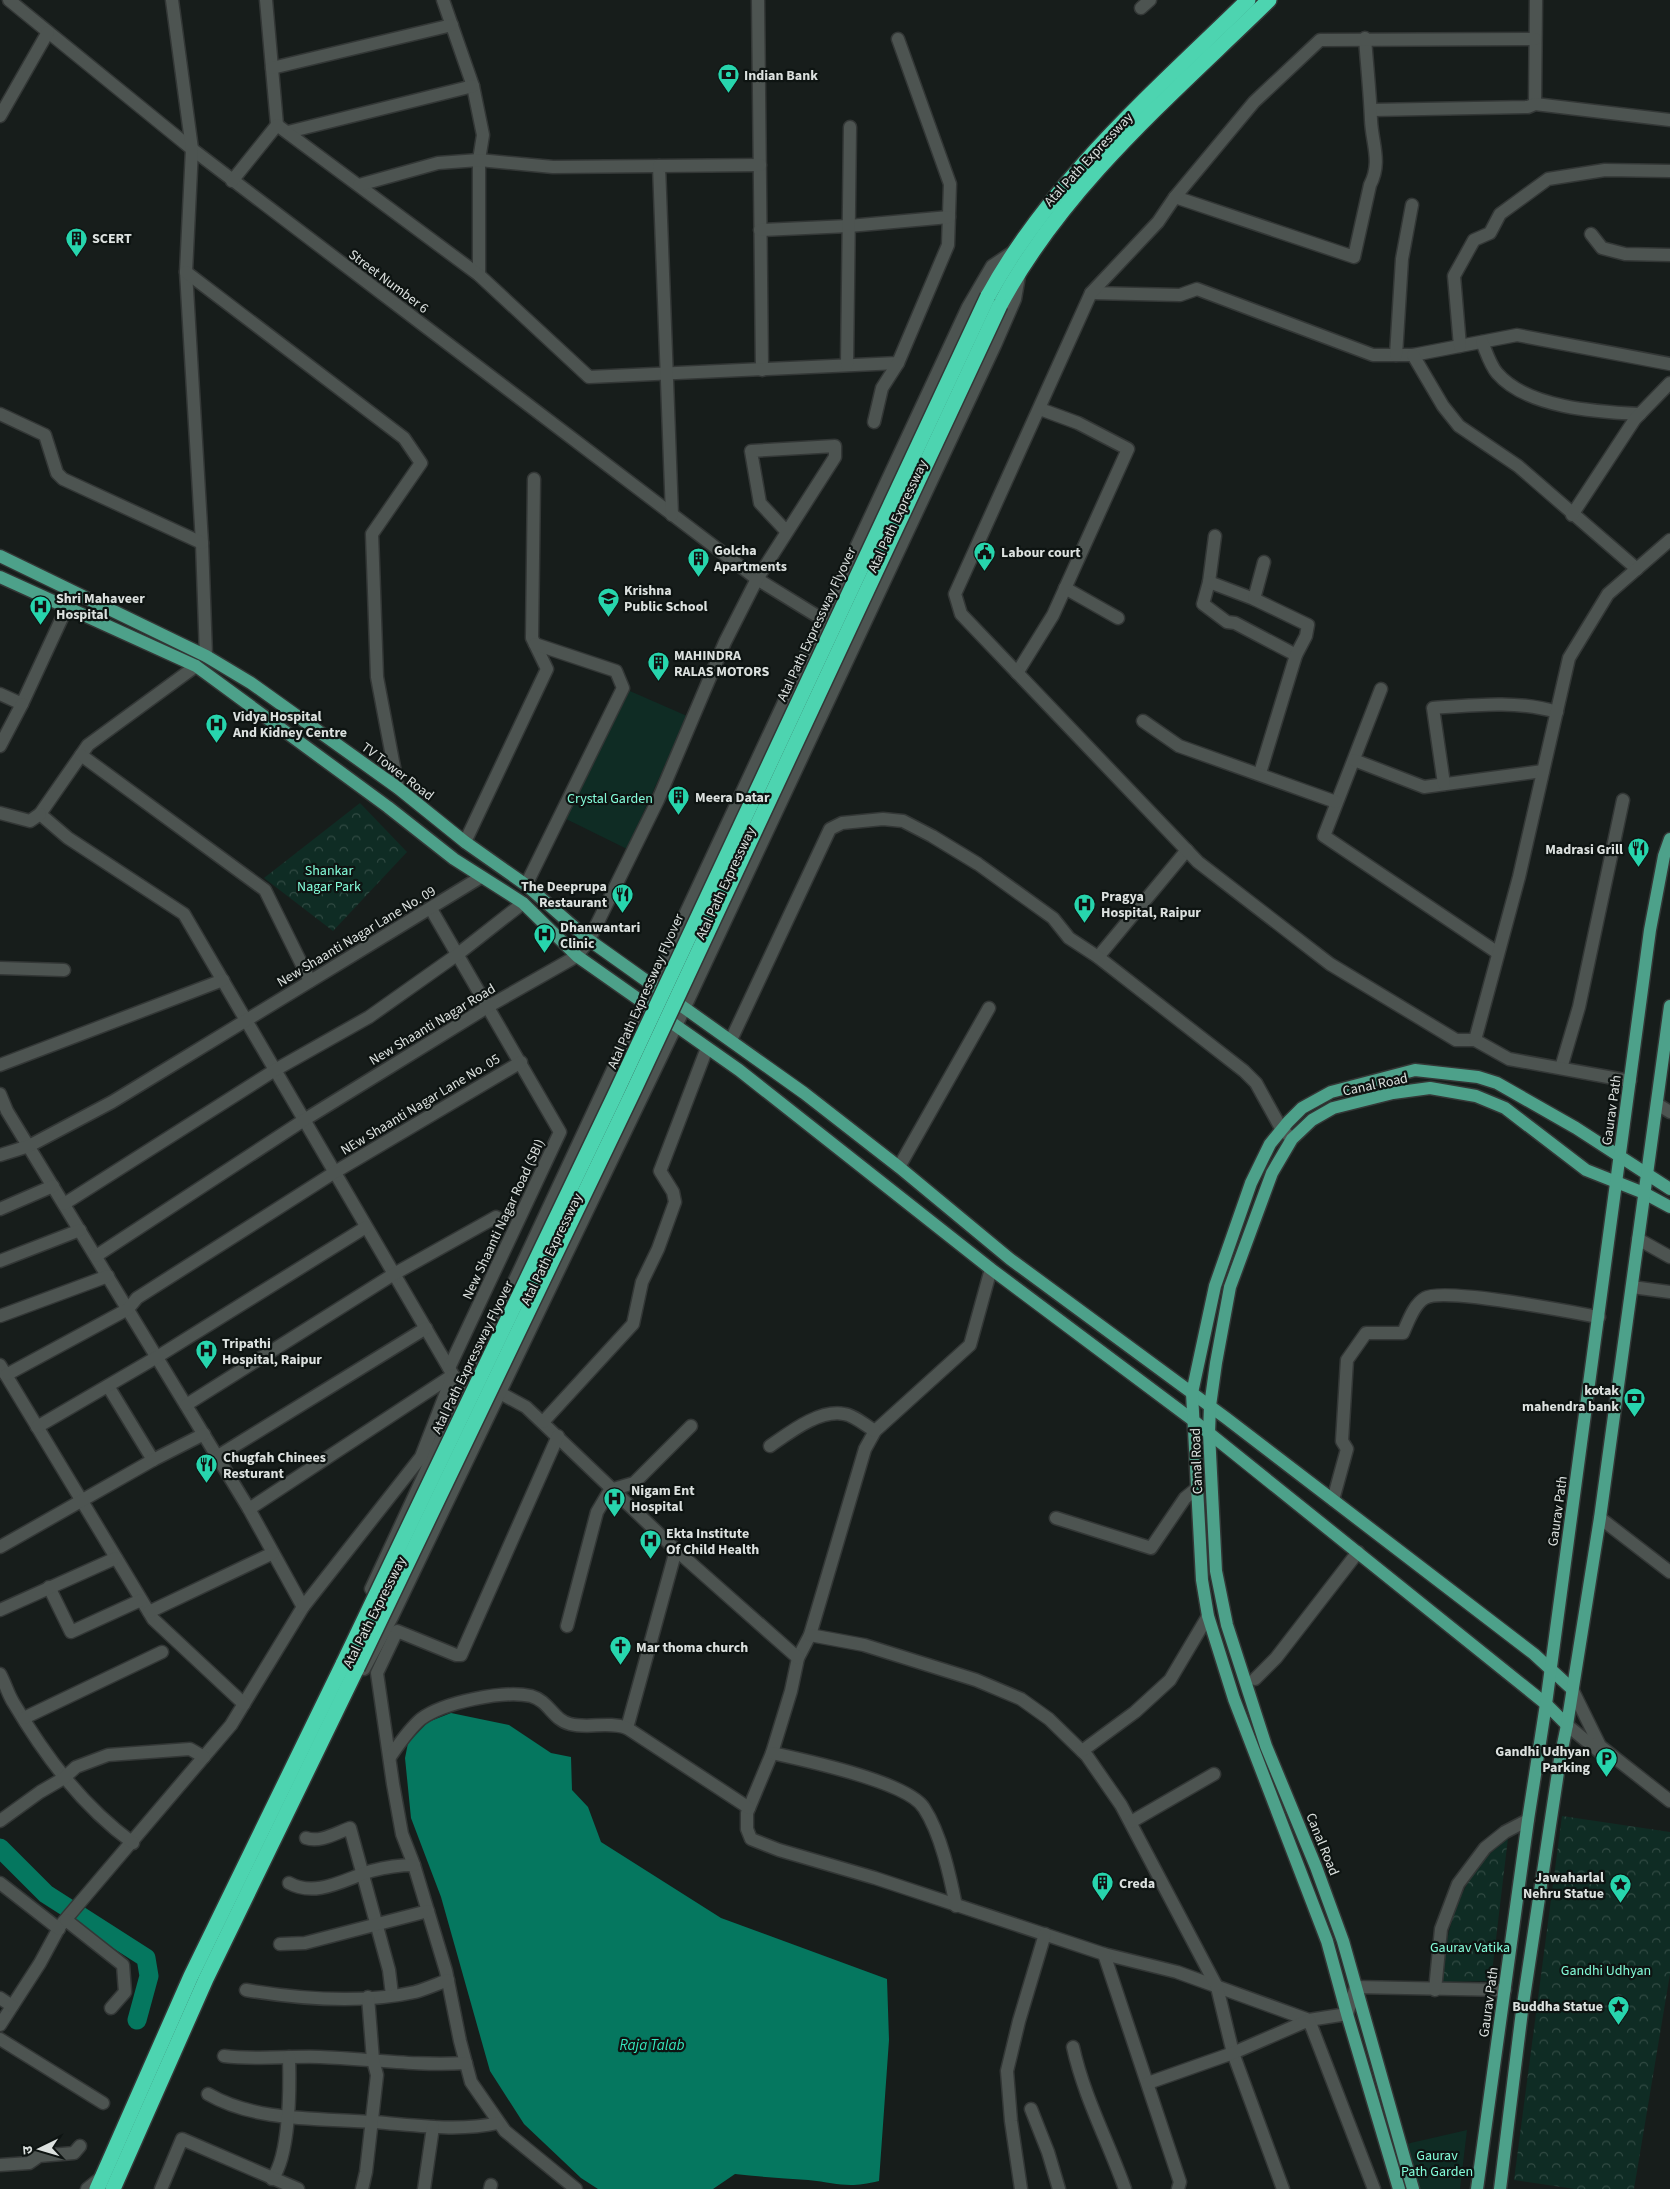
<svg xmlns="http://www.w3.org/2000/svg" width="1670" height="2189" font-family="'Source Sans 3','Noto Sans Devanagari',sans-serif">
	<defs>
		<pattern id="park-crowns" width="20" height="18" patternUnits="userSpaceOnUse" patternTransform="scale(1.25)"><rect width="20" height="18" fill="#0f2c24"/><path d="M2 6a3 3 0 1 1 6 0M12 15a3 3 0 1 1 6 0" fill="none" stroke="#314a43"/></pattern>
	</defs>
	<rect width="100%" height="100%" fill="#171d1b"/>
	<g fill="url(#park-crowns)">
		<path d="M360 803 407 852 333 931 264 878Z"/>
		<path d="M1562 1816 1670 1832V1974L1634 2189H1575L1514 2180Z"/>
		<path d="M1508 1838 1491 1981 1439 1982C1450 1922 1457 1877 1508 1838Z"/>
	</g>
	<g fill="#0f2c24">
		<path d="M623 688 687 716 627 849 564 818Z"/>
		<path d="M1467 2130 1460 2189H1412L1406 2144Z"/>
	</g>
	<path fill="#05775f" d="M451 1713 509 1725 551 1753 571 1757 572 1790 588 1807 601 1842 721 1918 887 1979 889 2040 879 2181C847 2189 838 2183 808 2180 784 2178 759 2177 735 2174L713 2189H598L581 2178 524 2124 490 2071 441 1897 411 1818 405 1758 408 1743 428 1722Z"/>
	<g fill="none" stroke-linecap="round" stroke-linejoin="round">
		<path stroke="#05775f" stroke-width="19" d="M0 1848 46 1894 146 1958 149 1976 137 2020"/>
		<defs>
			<g id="minor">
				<path d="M9 0 192 149 757 579 822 619"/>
				<path d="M172 0 192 149 186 272 202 543 206 656"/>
				<path d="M266 0 277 125"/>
				<path d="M443 0 473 86 483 135 479 160V275"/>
				<path d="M758 0 762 370"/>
				<path d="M1141 8 1150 0"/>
				<path d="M272 68 452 25"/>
				<path d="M1535 104 1536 0"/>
				<path d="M1372 110 1528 107 1535 104 1670 120"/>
				<path d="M0 116 48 32"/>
				<path d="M288 132 473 86"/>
				<path d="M232 181 277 125 479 275 589 377 898 363 948 245 950 184 898 39"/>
				<path d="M359 185 438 163 479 160 553 167 659 166"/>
				<path d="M1175 197 1354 257 1370 185C1382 162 1372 144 1371 120 1370 93 1367 66 1365 38"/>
				<path d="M760 230 849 226 949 217"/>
				<path d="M1591 234 1602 248 1625 254 1670 255"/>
				<path d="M186 272 404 438 421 463 372 534 377 677 398 788"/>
				<path d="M1091 293 1180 295 1197 289 1373 355H1413L1517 335 1670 364"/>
				<path d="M1482 342C1486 351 1490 365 1497 373 1527 408 1597 412 1640 414"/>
				<path d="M1460 346 1454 276 1474 240 1490 233 1500 214 1548 179 1605 170 1670 171"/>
				<path d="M1396 355 1402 259 1412 205"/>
				<path d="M1413 355 1443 406 1459 426 1518 466 1637 569"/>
				<path d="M847 365 850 127"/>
				<path d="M0 414 45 435 57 473 63 479 202 543"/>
				<path d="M874 422 882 388 898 363"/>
				<path d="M672 515 659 166 760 165"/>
				<path d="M1572 515 1635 419 1670 383"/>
				<path d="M1215 536 1209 582 1203 604 1227 622 1235 623 1296 655"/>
				<path d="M1209 582 1254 599 1308 625 1306 636 1296 655 1260 773"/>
				<path d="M1065 588 1118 618"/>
				<path d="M1254 599 1264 562"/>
				<path d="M196 666 88 745 40 814 68 838 184 914 453 1375"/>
				<path d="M1017 673 1053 615 1128 449 1078 423 1040 409"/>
				<path d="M1381 689 1324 836 1498 953"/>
				<path d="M0 694 22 704 67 607"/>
				<path d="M1143 721 1179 746 1336 802"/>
				<path d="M0 746 22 704"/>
				<path d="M81 755 265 890 310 981"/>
				<path d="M1354 760 1424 787 1543 771"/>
				<path d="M1444 784 1433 708C1474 705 1517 700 1557 712"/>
				<path d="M0 813 30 821 40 814"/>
				<path d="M465 842 547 669 532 638 534 479"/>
				<path d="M526 885 623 688 616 671 535 644"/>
				<path d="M431 909 560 1132 449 1368"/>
				<path d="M1098 957 1187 850"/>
				<path d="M0 968 64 970"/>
				<path d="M731 1040 830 829 842 823 883 819 903 821 932 836 978 864 1053 918 1069 938 1098 957 1244 1071 1256 1083 1282 1130 1288 1135"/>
				<path d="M1475 1040H1456L1330 964 1198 862 961 614 955 594 1091 293 1158 222 1175 197 1254 102 1320 40 1535 39"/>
				<path d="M0 1065 223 980"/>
				<path d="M1561 1068 1579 1007 1623 800"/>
				<path d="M1630 1081 1509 1059 1475 1040 1519 877 1569 658 1608 594 1670 540"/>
				<path d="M0 1094 7 1111 249 1509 303 1607 231 1725 60 1926 40 1963 0 2025"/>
				<path d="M1657 1104 1670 1112"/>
				<path d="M0 1155 29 1146 112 1102 481 877"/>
				<path d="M899 1167 989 1008"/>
				<path d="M64 1204 275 1070 369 1017 458 954 523 903"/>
				<path d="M0 1209 53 1186"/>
				<path d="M1638 1239 1670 1257"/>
				<path d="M96 1256 304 1120 489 1006 577 956 589 940 658 800 725 642 757 579 835 457V446L751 451 760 503 787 532"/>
				<path d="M0 1261 80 1230"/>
				<path d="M991 1269 970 1345 875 1431 865 1449 810 1635 798 1658 791 1691 772 1753 747 1813V1829L751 1839 779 1850 875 1878 1104 1954 1177 1972 1309 2020 1347 2014 1356 1987 1505 1990"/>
				<path d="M1632 1287 1670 1292"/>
				<path d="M0 1316 108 1276"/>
				<path d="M0 1365 153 1619 244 1704"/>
				<path d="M6 1375 128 1309 137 1298 335 1172 521 1062"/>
				<path d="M108 1386 153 1460"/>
				<path d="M500 1393 526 1407 676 1550 798 1658"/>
				<path d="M186 1405 394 1274 496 1217"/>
				<path d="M543 1422 633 1324 642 1282 658 1249 675 1202 673 1192 660 1171 707 1048"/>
				<path d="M37 1427 157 1357 366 1227"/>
				<path d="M558 1436 461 1655H456L397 1631 377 1673 393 1784 402 1834 414 1865 446 1971 460 2041 471 2082 505 2131 576 2189"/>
				<path d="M770 1446C789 1433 819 1409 844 1414 854 1415 866 1426 875 1431"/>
				<path d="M218 1456 426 1328"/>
				<path d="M1333 1500 1347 1449 1342 1441 1347 1360 1366 1333H1403C1408 1322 1414 1304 1425 1298 1444 1287 1571 1312 1599 1317"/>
				<path d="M249 1509 453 1375"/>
				<path d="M1056 1518 1151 1548 1185 1498 1196 1489"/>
				<path d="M1600 1518 1670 1572"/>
				<path d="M0 1547 153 1460 204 1434"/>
				<path d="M49 1587 71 1632 141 1600"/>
				<path d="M371 1589 968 307 992 266 1013 252"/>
				<path d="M303 1607 421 1457 453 1375"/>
				<path d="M0 1610 116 1558"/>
				<path d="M149 1612 273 1553"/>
				<path d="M567 1626 597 1512 610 1490 634 1483 691 1426"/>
				<path d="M810 1635 864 1645 976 1680 1021 1699 1049 1719 1087 1756 1121 1805 1217 1987 1233 2053 1283 2189"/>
				<path d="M364 1669 392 1617 676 1026 995 345 1015 299 1019 276"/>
				<path d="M0 1674C5 1683 8 1694 13 1702 45 1756 82 1806 133 1843"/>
				<path d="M1255 1679 1276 1658 1358 1552"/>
				<path d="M1572 1689 1600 1746 1670 1801"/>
				<path d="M24 1718 162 1652"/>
				<path d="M1567 1725 1602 1754"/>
				<path d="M627 1728 676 1550"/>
				<path d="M1082 1751 1135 1712 1170 1680 1208 1616"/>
				<path d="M772 1753C804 1760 908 1782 924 1808 941 1834 950 1876 956 1906"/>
				<path d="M390 1757C399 1744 409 1729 421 1719 444 1702 504 1690 531 1696 549 1701 553 1720 570 1724 589 1729 608 1721 627 1728L749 1808"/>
				<path d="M0 1821 40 1792 64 1778 76 1767 108 1755 190 1749 204 1757"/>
				<path d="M1131 1822 1214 1774"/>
				<path d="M306 1838C320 1843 336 1833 350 1828L389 1970 392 1995"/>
				<path d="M0 1883 59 1929"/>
				<path d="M289 1883C316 1898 345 1879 371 1871 386 1867 399 1865 414 1865"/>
				<path d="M66 1920 123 1965 125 1992 111 2008"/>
				<path d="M280 1944 305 1943 428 1911"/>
				<path d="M1104 1954 1180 2182 1178 2189"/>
				<path d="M246 1990C300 1999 362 2004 415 1992 426 1989 437 1984 448 1980"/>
				<path d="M1435 1990 1441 1929 1458 1884 1485 1848 1505 1832 1528 1820"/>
				<path d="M0 1998 12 2006"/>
				<path d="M0 2039 103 2103"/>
				<path d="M1073 2047C1084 2097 1108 2141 1125 2189"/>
				<path d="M224 2056C256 2060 288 2056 320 2057 369 2059 417 2066 466 2063"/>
				<path d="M1148 2083 1233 2053 1309 2020 1374 2189"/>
				<path d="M208 2094C256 2122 319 2118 373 2122 415 2125 457 2132 498 2123"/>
				<path d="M1031 2109 1048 2152 1059 2189"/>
				<path d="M0 2165 29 2163 39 2156 74 2153 80 2146"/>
				<path d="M272 2179C290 2156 290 2087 289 2057"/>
				<path d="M87 2189 103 2176"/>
				<path d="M161 2189 182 2139 298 2189"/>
				<path d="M362 2189 366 2172 377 2075 373 2060 368 1997"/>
				<path d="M424 2189 433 2127"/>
				<path d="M490 2189 491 2185"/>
				<path d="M1021 2189 1011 2121 1007 2071 1019 2021 1045 1934"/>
			</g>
			<g id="major">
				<path d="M0 556 206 656 251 683 398 788 465 842 526 885 589 940 804 1093 899 1167 1010 1259 1226 1418 1534 1654 1572 1689"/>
				<path d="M0 577 196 666 388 807 454 859 523 903 577 956 739 1070 991 1269 1194 1421 1546 1704 1567 1725"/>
				<path d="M1399 2189 1347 2014 1327 1941 1234 1699 1208 1616 1202 1580 1192 1393 1215 1286 1251 1183 1270 1144 1288 1122 1302 1108 1331 1092 1415 1070 1478 1077 1497 1083 1576 1128 1670 1189"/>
				<path d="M1413 2189 1343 1941 1316 1867 1266 1746 1227 1625 1216 1571 1209 1433 1210 1406 1216 1363 1230 1287 1272 1173 1292 1139 1312 1120 1333 1108 1393 1093 1430 1088 1476 1096 1505 1108 1586 1170 1644 1193 1670 1207"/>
				<path d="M1477 2189 1528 1820 1546 1704 1650 930 1664 856 1670 839"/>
				<path d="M1500 2189 1522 2011 1560 1759 1567 1725 1600 1518 1670 1006"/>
			</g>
			<g id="highway">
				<path d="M988 296C1052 179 1154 92 1248 0"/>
				<path d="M1000 305C1065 184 1172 95 1269 0"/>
				<path d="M97 2189 191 1976 344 1662"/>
				<path d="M113 2189 206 1979 357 1668"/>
			</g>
		</defs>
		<use href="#minor" stroke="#333736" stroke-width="15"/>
		<use href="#major" stroke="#333736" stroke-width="15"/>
		<use href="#highway" stroke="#333736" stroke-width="18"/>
		<use href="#minor" stroke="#4d5451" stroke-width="12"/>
		<use href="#major" stroke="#4da18a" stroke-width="12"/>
		<use href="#highway" stroke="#4dd4b0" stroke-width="15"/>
		<defs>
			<g id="highway-bridge">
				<path d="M344 1662 614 1097 988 296"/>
				<path d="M357 1668 633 1092 1000 305"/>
			</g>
		</defs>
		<use href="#highway-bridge" stroke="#333736" stroke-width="18" stroke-linecap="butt"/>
		<use href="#highway-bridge" stroke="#4dd4b0" stroke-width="15"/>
	</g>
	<defs>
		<symbol id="bank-pin" viewBox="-11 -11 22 30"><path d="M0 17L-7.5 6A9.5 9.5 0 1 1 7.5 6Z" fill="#27d5ad" stroke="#0e1412"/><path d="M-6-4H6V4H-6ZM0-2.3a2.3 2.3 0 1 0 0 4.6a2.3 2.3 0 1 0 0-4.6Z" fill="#111"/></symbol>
		<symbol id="building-pin" viewBox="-11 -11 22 30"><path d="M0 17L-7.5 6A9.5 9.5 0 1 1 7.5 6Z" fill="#27d5ad" stroke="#0e1412"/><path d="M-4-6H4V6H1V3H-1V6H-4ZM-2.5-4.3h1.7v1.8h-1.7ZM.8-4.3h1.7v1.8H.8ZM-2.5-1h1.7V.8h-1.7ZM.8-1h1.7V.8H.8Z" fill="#111"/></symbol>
		<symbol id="civic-pin" viewBox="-11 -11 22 30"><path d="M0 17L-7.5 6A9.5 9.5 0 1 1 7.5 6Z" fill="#27d5ad" stroke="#0e1412"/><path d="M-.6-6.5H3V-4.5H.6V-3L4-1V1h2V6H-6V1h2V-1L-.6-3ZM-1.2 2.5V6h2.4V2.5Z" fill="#111"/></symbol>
		<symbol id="school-pin" viewBox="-11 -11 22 30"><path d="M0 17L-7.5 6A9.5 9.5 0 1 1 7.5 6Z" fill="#27d5ad" stroke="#0e1412"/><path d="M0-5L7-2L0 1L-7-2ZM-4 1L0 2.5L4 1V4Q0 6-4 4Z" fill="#111"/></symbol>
		<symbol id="hospital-pin" viewBox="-11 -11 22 30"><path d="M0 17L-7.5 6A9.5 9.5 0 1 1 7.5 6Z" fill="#27d5ad" stroke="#0e1412"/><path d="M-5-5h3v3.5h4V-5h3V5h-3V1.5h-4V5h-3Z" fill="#111"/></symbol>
		<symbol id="restaurant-pin" viewBox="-11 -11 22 30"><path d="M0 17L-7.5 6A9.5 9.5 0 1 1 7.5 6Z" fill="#27d5ad" stroke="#0e1412"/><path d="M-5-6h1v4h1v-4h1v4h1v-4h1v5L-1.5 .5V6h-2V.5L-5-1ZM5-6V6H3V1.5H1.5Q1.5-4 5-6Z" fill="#111"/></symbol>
		<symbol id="church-pin" viewBox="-11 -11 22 30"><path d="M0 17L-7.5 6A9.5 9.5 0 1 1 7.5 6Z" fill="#27d5ad" stroke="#0e1412"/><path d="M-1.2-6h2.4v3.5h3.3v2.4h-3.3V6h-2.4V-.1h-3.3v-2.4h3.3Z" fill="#111"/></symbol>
		<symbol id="parking-pin" viewBox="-11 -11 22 30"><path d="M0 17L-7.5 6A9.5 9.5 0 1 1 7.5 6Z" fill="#27d5ad" stroke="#0e1412"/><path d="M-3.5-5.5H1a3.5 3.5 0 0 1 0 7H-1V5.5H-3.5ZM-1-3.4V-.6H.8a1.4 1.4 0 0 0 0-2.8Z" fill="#111"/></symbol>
		<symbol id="sight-pin" viewBox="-11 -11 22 30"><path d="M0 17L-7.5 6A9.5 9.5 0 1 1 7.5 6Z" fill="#27d5ad" stroke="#0e1412"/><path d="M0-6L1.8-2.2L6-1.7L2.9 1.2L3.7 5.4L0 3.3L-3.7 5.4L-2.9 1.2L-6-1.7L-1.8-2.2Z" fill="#111"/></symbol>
	</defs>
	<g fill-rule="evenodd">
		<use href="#bank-pin" x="716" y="62" width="25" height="34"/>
		<use href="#building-pin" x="64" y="226" width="25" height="34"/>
		<use href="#civic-pin" x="972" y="540" width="25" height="34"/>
		<use href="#building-pin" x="686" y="546" width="25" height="34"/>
		<use href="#school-pin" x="596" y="586" width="25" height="34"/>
		<use href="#hospital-pin" x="28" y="594" width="25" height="34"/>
		<use href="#building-pin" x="646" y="650" width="25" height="34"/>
		<use href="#hospital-pin" x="204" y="712" width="25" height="34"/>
		<use href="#building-pin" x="666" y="784" width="25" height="34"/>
		<use href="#restaurant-pin" x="1626" y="836" width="25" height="34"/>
		<use href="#restaurant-pin" x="610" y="882" width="25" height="34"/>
		<use href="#hospital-pin" x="1072" y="892" width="25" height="34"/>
		<use href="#hospital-pin" x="532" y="922" width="25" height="34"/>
		<use href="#hospital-pin" x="194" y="1338" width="25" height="34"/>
		<use href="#bank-pin" x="1622" y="1386" width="25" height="34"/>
		<use href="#restaurant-pin" x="194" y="1452" width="25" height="34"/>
		<use href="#hospital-pin" x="602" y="1486" width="25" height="34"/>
		<use href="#hospital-pin" x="638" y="1528" width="25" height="34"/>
		<use href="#church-pin" x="608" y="1634" width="25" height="34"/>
		<use href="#parking-pin" x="1594" y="1746" width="25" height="34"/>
		<use href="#building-pin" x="1090" y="1870" width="25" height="34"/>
		<use href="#sight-pin" x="1608" y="1872" width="25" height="34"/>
		<use href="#sight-pin" x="1606" y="1994" width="25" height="34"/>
	</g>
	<g text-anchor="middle" stroke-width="4.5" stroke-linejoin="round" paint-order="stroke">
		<g font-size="14" font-weight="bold" fill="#dce1df" stroke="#0e1412" text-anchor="start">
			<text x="744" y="80">Indian Bank</text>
			<text x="92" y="243">SCERT</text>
			<text x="714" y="555">Golcha<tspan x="714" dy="16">Apartments</tspan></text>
			<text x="1001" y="557">Labour court</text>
			<text x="624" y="595">Krishna<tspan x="624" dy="16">Public School</tspan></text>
			<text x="56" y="603">Shri Mahaveer<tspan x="56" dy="16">Hospital</tspan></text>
			<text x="674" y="660">MAHINDRA<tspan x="674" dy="16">RALAS MOTORS</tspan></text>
			<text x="233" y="721">Vidya Hospital<tspan x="233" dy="16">And Kidney Centre</tspan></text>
			<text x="695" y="802">Meera Datar</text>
			<text x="1623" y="854" text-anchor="end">Madrasi Grill</text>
			<text x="607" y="891" text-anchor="end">The Deeprupa<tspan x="607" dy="16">Restaurant</tspan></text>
			<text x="1101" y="901">Pragya<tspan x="1101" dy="16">Hospital, Raipur</tspan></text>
			<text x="560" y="932">Dhanwantari<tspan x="560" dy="16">Clinic</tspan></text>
			<text x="222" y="1348">Tripathi<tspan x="222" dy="16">Hospital, Raipur</tspan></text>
			<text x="1619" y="1395" text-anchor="end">kotak<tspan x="1619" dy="16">mahendra bank</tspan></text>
			<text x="223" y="1462">Chugfah Chinees<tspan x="223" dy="16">Resturant</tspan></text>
			<text x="631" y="1495">Nigam Ent<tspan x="631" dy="16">Hospital</tspan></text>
			<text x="666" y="1538">Ekta Institute<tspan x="666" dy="16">Of Child Health</tspan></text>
			<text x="636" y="1652">Mar thoma church</text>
			<text x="1590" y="1756" text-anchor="end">Gandhi Udhyan<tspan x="1590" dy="16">Parking</tspan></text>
			<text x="1604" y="1882" text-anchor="end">Jawaharlal<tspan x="1604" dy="16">Nehru Statue</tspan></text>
			<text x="1119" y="1888">Creda</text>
			<text x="1603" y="2011" text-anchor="end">Buddha Statue</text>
		</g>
		<g font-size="14" fill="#dce1df" stroke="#0e1412">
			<text transform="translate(1088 159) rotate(-47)" y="5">Atal Path Expressway</text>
			<text transform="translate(389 281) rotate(37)" y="5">Street Number 6</text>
			<text transform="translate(897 516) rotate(-65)" y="5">Atal Path Expressway</text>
			<text transform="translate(816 624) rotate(-65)" y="5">Atal Path Expressway Flyover</text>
			<text transform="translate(398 771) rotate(37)" y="5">TV Tower Road</text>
			<text transform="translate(725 883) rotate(-65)" y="5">Atal Path Expressway</text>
			<text transform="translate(356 936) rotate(-31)" y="5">New Shaanti Nagar Lane No. 09</text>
			<text transform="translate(645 991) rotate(-66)" y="5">Atal Path Expressway Flyover</text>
			<text transform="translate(432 1024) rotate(-31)" y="5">New Shaanti Nagar Road</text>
			<text transform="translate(1375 1084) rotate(-12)" y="5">Canal Road</text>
			<text transform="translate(420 1104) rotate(-31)" y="5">NEw Shaanti Nagar Lane No. 05</text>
			<text transform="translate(1611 1110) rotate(-82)" y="5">Gaurav Path</text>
			<text transform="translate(503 1219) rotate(-65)" y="5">New Shaanti Nagar Road (SBI)</text>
			<text transform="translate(551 1249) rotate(-64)" y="5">Atal Path Expressway</text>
			<text transform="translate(472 1357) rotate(-64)" y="5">Atal Path Expressway Flyover</text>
			<text transform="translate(1196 1461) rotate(-92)" y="5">Canal Road</text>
			<text transform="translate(1557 1511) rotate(-82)" y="5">Gaurav Path</text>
			<text transform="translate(374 1612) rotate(-63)" y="5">Atal Path Expressway</text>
			<text transform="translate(1323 1844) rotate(68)" y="5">Canal Road</text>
			<text transform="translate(1488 2002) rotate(-82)" y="5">Gaurav Path</text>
		</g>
		<g font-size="14" fill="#84fdda" stroke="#0e1412">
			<text x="610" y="803">Crystal Garden</text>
			<text x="329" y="875">Shankar<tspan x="329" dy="16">Nagar Park</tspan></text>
			<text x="1470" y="1952">Gaurav Vatika</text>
			<text x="1606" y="1975">Gandhi Udhyan</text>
			<text x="1437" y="2160">Gaurav<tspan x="1437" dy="16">Path Garden</tspan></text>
		</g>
		<g font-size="15" font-style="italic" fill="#34e8be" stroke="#0e1412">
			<text x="652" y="2050">Raja Talab</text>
		</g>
	</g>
	<g transform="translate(40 2149) rotate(265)" stroke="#0e1412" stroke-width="4" paint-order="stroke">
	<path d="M0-4L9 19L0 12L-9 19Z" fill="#dce1df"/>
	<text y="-8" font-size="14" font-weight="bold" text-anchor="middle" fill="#dce1df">उ</text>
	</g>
</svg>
